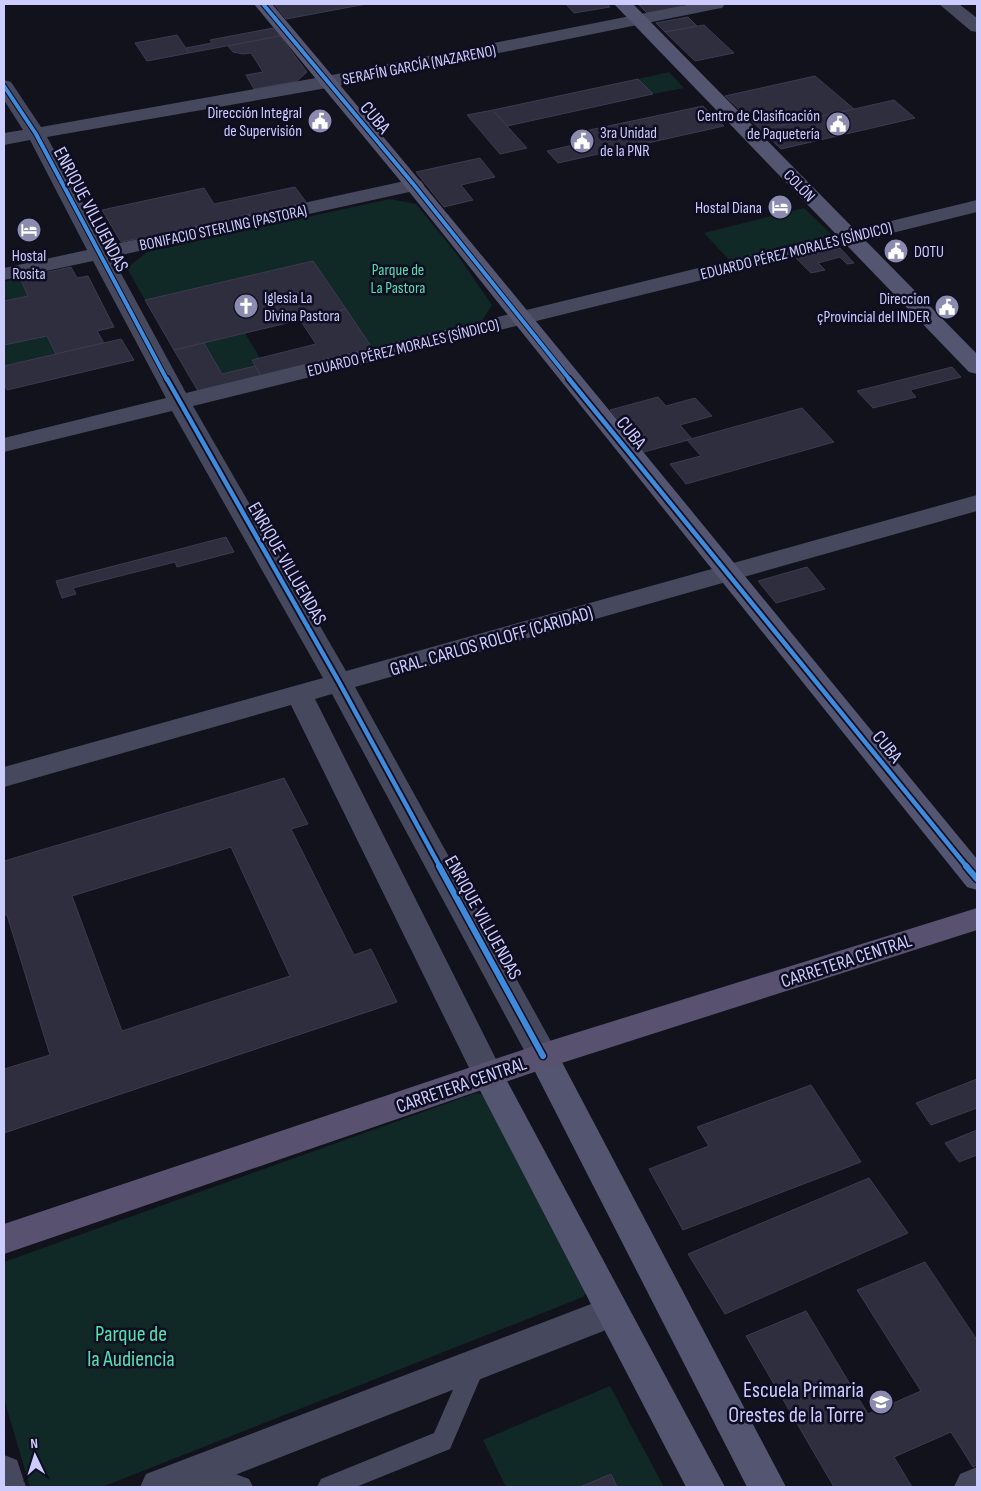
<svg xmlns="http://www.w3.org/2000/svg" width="981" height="1491" font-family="'Sofia Sans Condensed',sans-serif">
	<rect width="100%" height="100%" fill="#12121d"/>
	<g fill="#102826">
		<path d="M669 72 684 88 653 94 638 79Z"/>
		<path d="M390 199 416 204 456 253 492 305 481 322 373 349 313 262 145 300 127 268 147 252Z"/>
		<path d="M804 208 833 236 731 262 704 233Z"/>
		<path d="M20 278 28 296 4 301V282Z"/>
		<path d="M245 333 260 358 252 360 255 366 222 374 204 343Z"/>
		<path d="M47 336 56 354 4 366V345Z"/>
		<path d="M476 1093 482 1094 587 1291 583 1297 102 1487H30L4 1399V1262Z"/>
		<path d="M610 1386 664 1487H617L610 1475 580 1487H506L483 1440Z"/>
	</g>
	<g fill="#2f2e3f" stroke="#3c3b50" fill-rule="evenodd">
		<path d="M274 4H366L286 19Z"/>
		<path d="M566 4H607L610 7 574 13Z"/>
		<path d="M638 4H680L683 7 647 13Z"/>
		<path d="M688 17 697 26 665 32 656 23Z"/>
		<path d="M704 25 734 53 695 61 665 32Z"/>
		<path d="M273 28 280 36 189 53 186 48 212 43 210 40Z"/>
		<path d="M177 35 189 53 147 61 135 43Z"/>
		<path d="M280 36 307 72 297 81 254 89 246 75 263 72 251 53 243 54 233 52 228 46Z"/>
		<path d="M815 76 854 109 761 130 725 96Z"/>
		<path d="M638 79 653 94 507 126 493 110Z"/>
		<path d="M894 100 915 118 781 149 761 130Z"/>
		<path d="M703 106 724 126 558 163 547 151 590 141 580 132Z"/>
		<path d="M493 110 507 126 527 148 500 154 467 115Z"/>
		<path d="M480 158 495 177 461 185 473 200 444 207 416 172Z"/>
		<path d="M295 187 306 202 121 242 102 210 204 188 214 204Z"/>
		<path d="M840 248 854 263 847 264 840 257 818 263 825 270 811 273 796 258Z"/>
		<path d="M313 261 346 309 174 350 145 300Z"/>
		<path d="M71 267 77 278 88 276 114 327 97 331 104 343 56 354 47 336 4 345V301L28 296 20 278Z"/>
		<path d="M346 309 373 349 261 376 252 360 316 344 300 320Z"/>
		<path d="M121 339 134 360 7 390 4 384V366Z"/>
		<path d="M204 343 222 374 255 366 261 376 198 391 174 350Z"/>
		<path d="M952 367 961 377 910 390 916 397 873 408 857 391Z"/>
		<path d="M658 397 666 406 695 398 712 416 680 425 692 439 644 452 610 410Z"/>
		<path d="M802 408 834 442 686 484 670 464 701 456 687 440Z"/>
		<path d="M226 537 234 552 177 567 175 562 73 588 76 594 62 598 56 581Z"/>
		<path d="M807 567 825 589 776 603 758 581Z"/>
		<path d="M284 778 308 824 291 829 354 955 371 949 397 1002 4 1133V1069L50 1055 7 915H4V861ZM231 847 290 976 122 1031 72 896Z"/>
		<path d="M977 1079V1108L931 1125 916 1103Z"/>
		<path d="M811 1085 861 1162 683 1230 649 1169 709 1146 697 1127Z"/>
		<path d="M977 1130V1155L959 1162 945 1143Z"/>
		<path d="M869 1178 908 1233 725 1314 688 1254Z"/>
		<path d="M925 1262 977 1340V1465L973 1467 951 1432 894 1457 912 1487H834L746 1336 806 1311 868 1414 921 1391 857 1290Z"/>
		<path d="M611 1474 617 1487H580Z"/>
	</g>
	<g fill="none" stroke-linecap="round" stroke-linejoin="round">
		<g fill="#46485d" fill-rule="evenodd">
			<path d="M475 1355 483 1358 486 1365 450 1449 356 1487H317L321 1479 434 1433 467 1358Z"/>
			<path d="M200 1461 249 1479 253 1487H211L192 1480 188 1472 192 1464Z"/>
		</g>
		<g fill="#46485d" fill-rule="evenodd">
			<path d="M691 4H725L722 8 716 9 327 88 47 137 106 246 414 179 421 181 424 185 421 189 414 191 112 257 186 393 977 200V212L193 406 346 671 977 495V511L355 687 559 1056 554 1065 543 1069 532 1065 332 694 315 699 504 1075 499 1084 488 1088 477 1084 291 705 4 787V767L323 678 172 411 4 452V438L166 398 93 261 4 280V268L87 250 30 140 4 145V133L23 130 4 100V80L11 82 41 127 327 76Z"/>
			<path d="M939 4H959L977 18V32L971 31Z"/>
			<path d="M612 1296 624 1301 629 1312 624 1323 204 1487H140L146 1474Z"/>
			<path d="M4 1455 17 1460 26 1487H4Z"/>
			<path d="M977 1467V1487H954L960 1474Z"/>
		</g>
		<g fill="#535571" fill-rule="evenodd">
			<path d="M254 4H272C510 286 742 574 977 859V890L967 887 407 189Z"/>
			<path d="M614 4H633L977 354V374L969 372Z"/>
			<path d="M543 1043 554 1047 786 1487H747L527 1056 532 1047Z"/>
			<path d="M488 1062 499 1066 725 1487H686L472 1075 477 1066Z"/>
		</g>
		<path fill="#595170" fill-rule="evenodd" d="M977 908V930L546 1068 4 1254V1224L543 1043Z"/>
		<defs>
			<g id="cycleway-far2">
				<path d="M263 4 414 185 570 380"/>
				<path d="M4 86 36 134 167 380"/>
			</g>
			<g id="cycleway-far1">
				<path d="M167 379 339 682 440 867"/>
				<path d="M569 379 967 867"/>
			</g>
			<g id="cycleway">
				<path d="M439 866 543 1056"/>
				<path d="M966 866 977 879"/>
			</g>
		</defs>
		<use href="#cycleway-far2" stroke="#0e0d21" stroke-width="6"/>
		<use href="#cycleway-far1" stroke="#0e0d21" stroke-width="8"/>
		<use href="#cycleway" stroke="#0e0d21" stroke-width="9"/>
		<use href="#cycleway-far2" stroke="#408adc" stroke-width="4"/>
		<use href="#cycleway-far1" stroke="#408adc" stroke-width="4.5"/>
		<use href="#cycleway" stroke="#408adc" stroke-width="6"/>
	</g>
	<defs>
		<symbol id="civic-disc" viewBox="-11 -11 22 22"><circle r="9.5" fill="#8b8bb0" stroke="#0e0d21"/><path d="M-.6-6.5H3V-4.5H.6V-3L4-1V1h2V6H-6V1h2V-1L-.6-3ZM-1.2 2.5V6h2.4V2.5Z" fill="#fff"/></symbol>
		<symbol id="hotel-disc" viewBox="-11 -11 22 22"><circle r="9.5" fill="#8b8bb0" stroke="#0e0d21"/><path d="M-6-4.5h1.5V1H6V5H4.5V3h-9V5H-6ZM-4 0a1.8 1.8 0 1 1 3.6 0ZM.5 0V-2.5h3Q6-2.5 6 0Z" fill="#fff"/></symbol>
		<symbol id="church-disc" viewBox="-11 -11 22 22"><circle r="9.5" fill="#8b8bb0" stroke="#0e0d21"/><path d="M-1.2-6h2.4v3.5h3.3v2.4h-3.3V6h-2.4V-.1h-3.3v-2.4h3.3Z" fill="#fff"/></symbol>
		<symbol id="school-disc" viewBox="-11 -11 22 22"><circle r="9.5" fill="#8b8bb0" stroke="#0e0d21"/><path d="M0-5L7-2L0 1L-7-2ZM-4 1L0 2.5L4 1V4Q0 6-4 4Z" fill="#fff"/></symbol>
	</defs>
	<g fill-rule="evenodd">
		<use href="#civic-disc" x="306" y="107" width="28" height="28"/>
		<use href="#civic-disc" x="824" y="110" width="28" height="28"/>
		<use href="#civic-disc" x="568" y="127" width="28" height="28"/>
		<use href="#hotel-disc" x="766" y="193" width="28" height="28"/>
		<use href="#hotel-disc" x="15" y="216" width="28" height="28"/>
		<use href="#civic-disc" x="882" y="237" width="28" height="28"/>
		<use href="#church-disc" x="232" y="292" width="28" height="28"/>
		<use href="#civic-disc" x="933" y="293" width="28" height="28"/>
		<use href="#school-disc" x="867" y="1388" width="28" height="28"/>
	</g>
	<g text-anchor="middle" stroke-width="5" stroke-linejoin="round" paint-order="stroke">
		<g font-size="16" fill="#ccf" stroke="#0e0d21">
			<text transform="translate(419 64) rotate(-11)" y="6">SERAFÍN GARCÍA (NAZARENO)</text>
			<text transform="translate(800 185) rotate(46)" y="6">COLÓN</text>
			<text transform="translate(223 227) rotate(-12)" y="6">BONIFACIO STERLING (PASTORA)</text>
			<text transform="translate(796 250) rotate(-14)" y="6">EDUARDO PÉREZ MORALES (SÍNDICO)</text>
			<text transform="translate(403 347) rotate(-14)" y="6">EDUARDO PÉREZ MORALES (SÍNDICO)</text>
		</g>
		<g font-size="16" fill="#ccf" stroke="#0e0d21" text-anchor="end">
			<text x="302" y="118">Dirección Integral<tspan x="302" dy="18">de Supervisión</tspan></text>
			<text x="820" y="121">Centro de Clasificación<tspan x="820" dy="18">de Paquetería</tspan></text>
			<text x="600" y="138" text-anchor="start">3ra Unidad<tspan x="600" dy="18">de la PNR</tspan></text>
			<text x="762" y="213">Hostal Diana</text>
			<text x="914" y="257" text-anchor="start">DOTU</text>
			<text x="29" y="261" text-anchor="middle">Hostal<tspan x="29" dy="18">Rosita</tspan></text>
			<text x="264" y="303" text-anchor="start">Iglesia La<tspan x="264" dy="18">Divina Pastora</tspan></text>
			<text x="930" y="304">Direccion<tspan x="930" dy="18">çProvincial del INDER</tspan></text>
		</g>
		<g font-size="16" fill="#57e0ae" stroke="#0e0d21">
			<text x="398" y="275">Parque de<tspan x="398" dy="18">La Pastora</tspan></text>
		</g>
		<g font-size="19" fill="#ccf" stroke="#0e0d21">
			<text transform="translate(376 117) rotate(50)" y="7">CUBA</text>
			<text transform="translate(92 209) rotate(62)" y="7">ENRIQUE VILLUENDAS</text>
			<text transform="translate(632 432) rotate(51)" y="7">CUBA</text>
			<text transform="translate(288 563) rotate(60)" y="7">ENRIQUE VILLUENDAS</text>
			<text transform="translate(491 640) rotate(-16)" y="7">GRAL. CARLOS ROLOFF (CARIDAD)</text>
			<text transform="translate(888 746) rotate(51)" y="7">CUBA</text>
			<text transform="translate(484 917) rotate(61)" y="7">ENRIQUE VILLUENDAS</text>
			<text transform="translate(846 960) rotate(-18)" y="7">CARRETERA CENTRAL</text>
			<text transform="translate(461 1084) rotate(-19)" y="7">CARRETERA CENTRAL</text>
		</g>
		<g font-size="22" fill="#57e0ae" stroke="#0e0d21">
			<text x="131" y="1341">Parque de<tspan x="131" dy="25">la Audiencia</tspan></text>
		</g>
		<g font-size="22" fill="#ccf" stroke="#0e0d21" text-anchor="end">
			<text x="864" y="1397">Escuela Primaria<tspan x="864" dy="25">Orestes de la Torre</tspan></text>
		</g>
	</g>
	<rect width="981" height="1491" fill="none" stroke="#ccccff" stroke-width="10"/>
	<g transform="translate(35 1456) rotate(356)" stroke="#0e0d21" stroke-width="4" paint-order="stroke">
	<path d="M0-4L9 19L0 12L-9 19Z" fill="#ccccff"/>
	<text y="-8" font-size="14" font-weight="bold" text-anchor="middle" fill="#ccccff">N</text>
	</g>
</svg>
